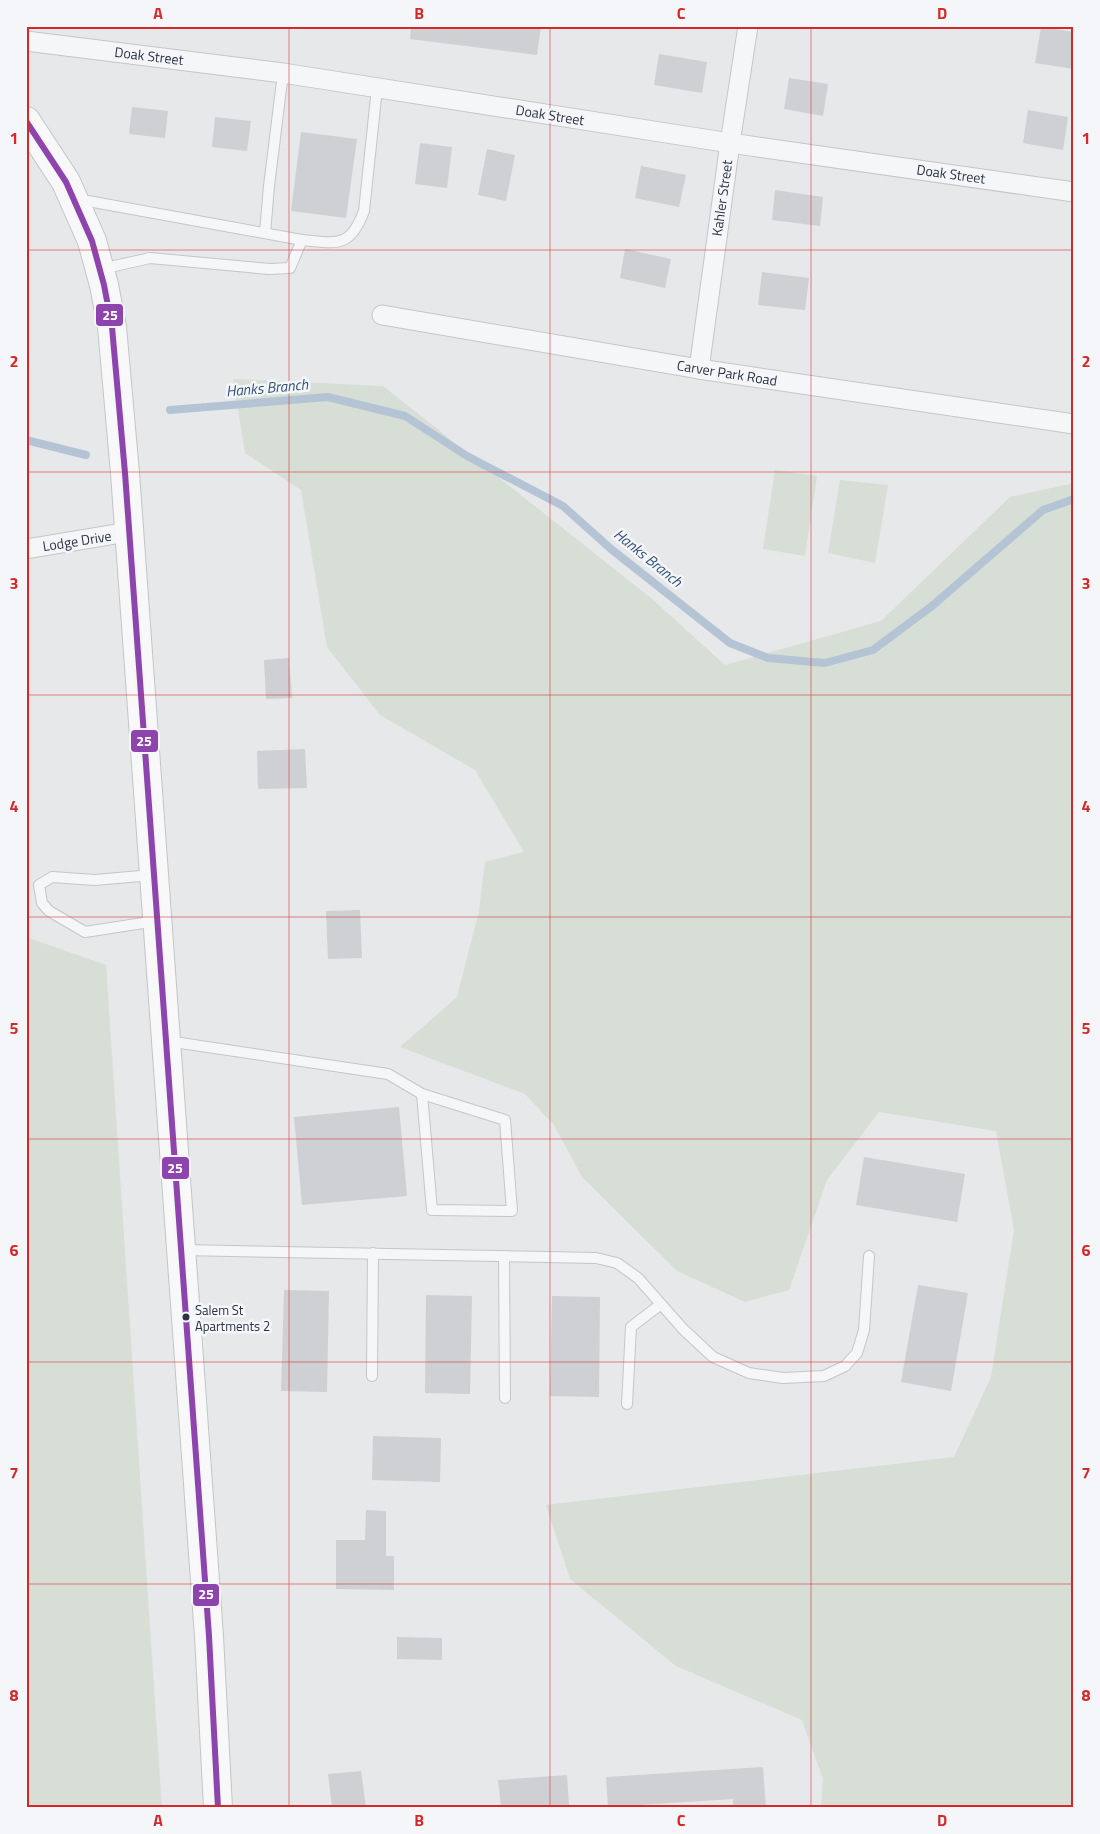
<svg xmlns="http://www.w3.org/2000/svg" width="1100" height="1834" font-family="'Titillium Web',sans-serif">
	<rect width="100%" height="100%" fill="#e6e8ea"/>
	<g fill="#d6ded6">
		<path d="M233 379 383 386 651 598 725 665 881 621 1010 497 1074 483V1808H821L823 1779 802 1720 676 1666 570 1579 546 1505 954 1457 991 1377 1014 1230 996 1131 879 1112 827 1180 789 1290 745 1302 677 1271 582 1177 554 1125 525 1094 400 1047 457 997 479 911 485 862 524 852 475 770 380 715 327 647 301 490 245 453Z"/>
		<path d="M775 470 817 476 805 556 763 549Z"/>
		<path d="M840 480 888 485 875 563 828 553Z"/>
		<path d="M26 937 106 965 162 1808H26Z"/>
	</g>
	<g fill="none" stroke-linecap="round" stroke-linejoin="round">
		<g stroke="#b4c4d5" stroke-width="8">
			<path d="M170 410 328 397 405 416 467 456 563 506 611 549 730 643 768 658 825 663 873 650 932 606 1043 510 1074 499"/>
			<path d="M26 440 86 455"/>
		</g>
	</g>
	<g fill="#ced0d3">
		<path d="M411 26H541L537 55 410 39Z"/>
		<path d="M1041 27 1074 32V69L1035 63Z"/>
		<path d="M659 54 707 62 702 93 654 85Z"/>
		<path d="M789 78 828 84 823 116 784 109Z"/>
		<path d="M132 107 168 111 165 138 129 134Z"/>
		<path d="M1028 110 1068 117 1063 150 1023 143Z"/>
		<path d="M215 117 251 121 247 151 212 147Z"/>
		<path d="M301 132 357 139 346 218 291 211Z"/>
		<path d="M420 143 452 147 447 188 415 184Z"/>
		<path d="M487 149 515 155 506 201 478 195Z"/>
		<path d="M641 166 686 175 679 207 635 198Z"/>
		<path d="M775 190 823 197 820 226 772 220Z"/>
		<path d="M625 249 671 259 665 288 620 278Z"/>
		<path d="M762 272 809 278 805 310 758 305Z"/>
		<path d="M289 658 292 698 266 699 264 660Z"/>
		<path d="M305 749 307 788 258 789 257 751Z"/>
		<path d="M360 910 362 958 328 959 326 911Z"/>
		<path d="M399 1107 407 1196 302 1205 294 1117Z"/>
		<path d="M864 1157 965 1174 957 1222 856 1205Z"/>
		<path d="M918 1285 968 1293 951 1391 901 1382Z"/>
		<path d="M284 1290 329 1291 327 1392 281 1391Z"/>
		<path d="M426 1295 472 1296 470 1394 425 1393Z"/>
		<path d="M552 1296 600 1297 599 1397 550 1396Z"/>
		<path d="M373 1436 441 1438 440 1482 372 1480Z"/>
		<path d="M366 1510 386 1511V1556H394V1590L336 1589V1540H365Z"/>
		<path d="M397 1637 442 1638V1660L397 1659Z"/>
		<path d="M763 1767 766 1808H733V1799L608 1807 606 1777Z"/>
		<path d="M361 1771 366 1808H332L328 1774Z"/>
		<path d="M567 1775 569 1805 501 1808 498 1780Z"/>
	</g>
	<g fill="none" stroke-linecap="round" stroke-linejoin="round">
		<defs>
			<g id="service">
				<path d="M77 199 302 240 290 268 269 269 150 258 101 269"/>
				<path d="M265 233 269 186 283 73"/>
				<path d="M302 240C336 243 350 249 364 211L377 88"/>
				<path d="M152 875 95 880 52 877 39 885 42 903 49 911 85 932 156 921"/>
				<path d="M167 1041 388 1074 422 1094 432 1210 512 1211 505 1120 422 1094"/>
				<path d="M182 1250 596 1258 617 1263 638 1278 683 1329 713 1357 749 1373 783 1378 824 1376 845 1366 857 1353 864 1330 869 1256"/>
				<path d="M504 1256 505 1398"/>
				<path d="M372 1376 373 1253"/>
				<path d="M627 1404 631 1327 661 1304"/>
			</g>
			<g id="minor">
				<path d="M26 41 283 73 730 143 1074 192"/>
				<path d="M382 315 699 369 1074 424"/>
				<path d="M699 369 730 143 748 26"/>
				<path d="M26 549 128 532"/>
			</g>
			<path id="primary" d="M26 121 66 182 92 241 104 285 112 327 125 473 209 1636 218 1808"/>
		</defs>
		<use href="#service" stroke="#c4c6c8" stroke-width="12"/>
		<use href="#minor" stroke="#c4c6c8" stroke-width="21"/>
		<use href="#primary" stroke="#c2c5c8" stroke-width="30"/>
		<use href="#service" stroke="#f5f6f7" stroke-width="10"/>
		<use href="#minor" stroke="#f5f6f7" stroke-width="19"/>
		<use href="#primary" stroke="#f8f8f8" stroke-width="28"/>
		<defs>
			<path id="bus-1" d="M26 121 66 182 92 241 104 285 112 327 125 473 209 1636 218 1808"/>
		</defs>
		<use href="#bus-1" stroke="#f4f6f9" stroke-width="10"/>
		<use href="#bus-1" stroke="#8e44ad" stroke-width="6"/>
	</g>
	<path fill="none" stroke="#d62828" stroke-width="1" stroke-opacity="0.55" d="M289 26V1808M550 26V1808M811 26V1808M26 250H1074M26 472H1074M26 695H1074M26 917H1074M26 1139H1074M26 1362H1074M26 1584H1074"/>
	<circle fill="#2b3445" stroke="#f4f6f9" stroke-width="2" cx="186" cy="1317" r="4.5"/>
	<g text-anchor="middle" stroke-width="5" stroke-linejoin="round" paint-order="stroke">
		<g font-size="13" fill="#2b3445" stroke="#f4f6f9" text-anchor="start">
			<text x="195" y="1315">Salem St<tspan x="195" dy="16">Apartments 2</tspan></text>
		</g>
		<g font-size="14" fill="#2b3445" stroke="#f4f6f9">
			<text transform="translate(149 56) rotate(7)" y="5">Doak Street</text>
			<text transform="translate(550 115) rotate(9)" y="5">Doak Street</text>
			<text transform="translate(951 174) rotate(8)" y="5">Doak Street</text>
			<text transform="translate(722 198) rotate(-82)" y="5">Kahler Street</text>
			<text transform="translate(727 373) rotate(9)" y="5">Carver Park Road</text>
			<text transform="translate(77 541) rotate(-9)" y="5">Lodge Drive</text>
		</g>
		<g font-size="15" font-style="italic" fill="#34527a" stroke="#f4f6f9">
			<text transform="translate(267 388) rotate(-5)" y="5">Hanks Branch</text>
			<text transform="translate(648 558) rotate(39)" y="5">Hanks Branch</text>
		</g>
	</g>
	<g stroke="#f4f6f9" stroke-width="2">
		<rect x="95" y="303" width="29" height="24" rx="5" fill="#8e44ad"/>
		<rect x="130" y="729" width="29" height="24" rx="5" fill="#8e44ad"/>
		<rect x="161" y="1156" width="29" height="24" rx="5" fill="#8e44ad"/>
		<rect x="192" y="1583" width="28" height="24" rx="5" fill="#8e44ad"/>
	</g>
	<g font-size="14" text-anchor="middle" font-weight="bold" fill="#fff">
		<text x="110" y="320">25</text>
		<text x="144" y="746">25</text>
		<text x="175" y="1173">25</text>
		<text x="206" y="1599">25</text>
	</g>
	<rect width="1100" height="1834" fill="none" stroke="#f4f6f9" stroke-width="55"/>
	<rect x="28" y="28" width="1044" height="1778" fill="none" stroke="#d62828" stroke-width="2"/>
	<g font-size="16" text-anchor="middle" font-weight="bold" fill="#d62828">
		<text x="158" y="19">A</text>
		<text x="419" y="19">B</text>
		<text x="681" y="19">C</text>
		<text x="942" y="19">D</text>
		<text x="14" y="144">1</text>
		<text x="1086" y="144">1</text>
		<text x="14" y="367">2</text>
		<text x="1086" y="367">2</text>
		<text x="14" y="589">3</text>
		<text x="1086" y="589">3</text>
		<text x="14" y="812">4</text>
		<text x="1086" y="812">4</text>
		<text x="14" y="1034">5</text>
		<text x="1086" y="1034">5</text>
		<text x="14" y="1256">6</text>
		<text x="1086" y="1256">6</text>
		<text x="14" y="1479">7</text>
		<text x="1086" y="1479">7</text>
		<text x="14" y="1701">8</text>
		<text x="1086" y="1701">8</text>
		<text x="158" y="1826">A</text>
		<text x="419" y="1826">B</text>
		<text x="681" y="1826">C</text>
		<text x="942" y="1826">D</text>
	</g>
</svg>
